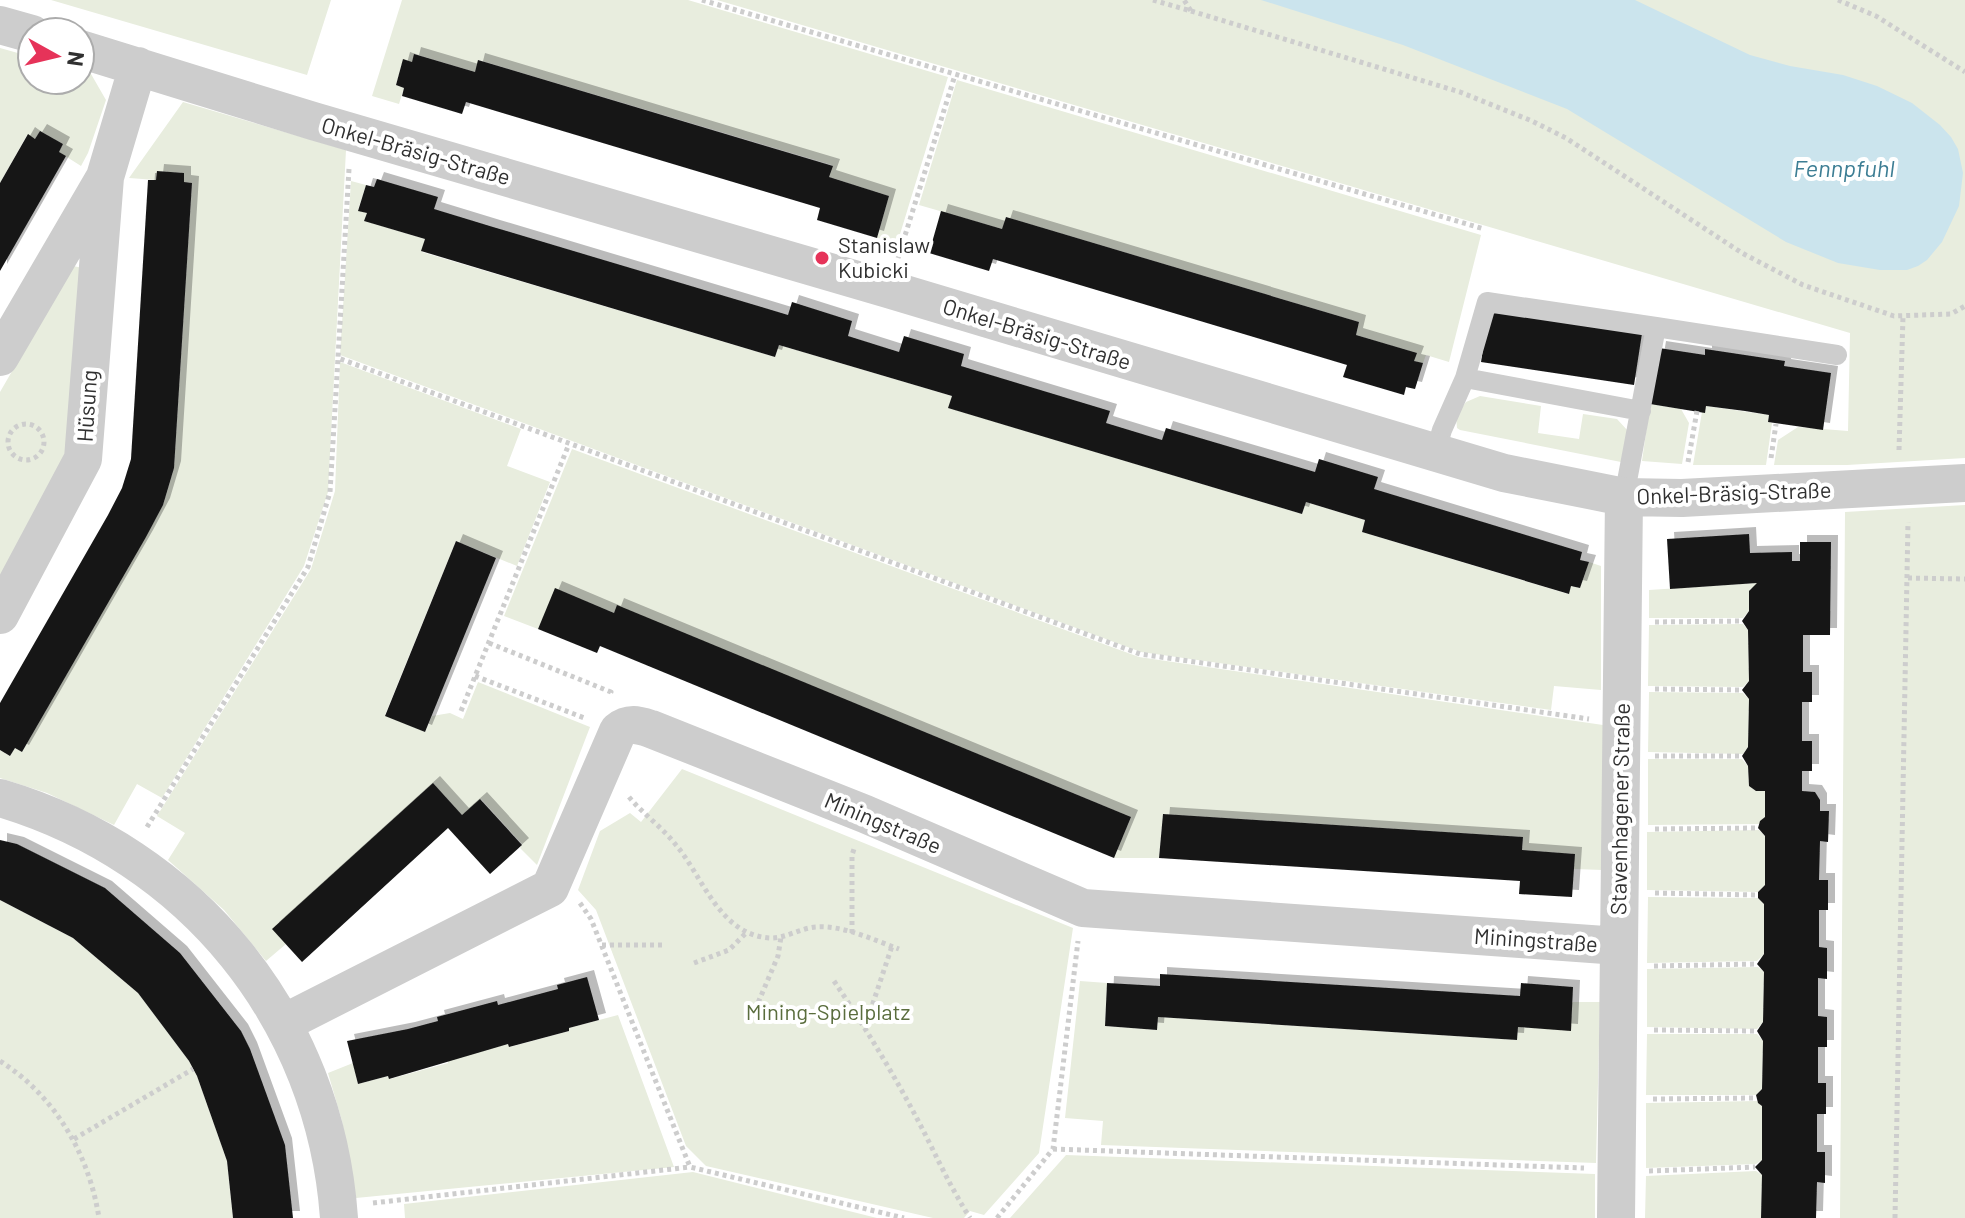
<svg xmlns="http://www.w3.org/2000/svg" width="1965" height="1218" viewBox="0 0 1965 1218" font-family="Barlow,sans-serif">
	<style>
		.green { fill: #e8edde }
		.water { fill: #cbe4ed }
		.building { fill: #171717; filter: url(#shadow) }
		.lines { fill: none; stroke-linecap: round; stroke-linejoin: round }
		.path { stroke: #cdcdcd; stroke-width: 5; stroke-dasharray: 4 4; stroke-linecap: butt }
		.lane { stroke: #cdcdcd; stroke-width: 20 }
		.street { stroke: #cdcdcd; stroke-width: 38 }
		.poi-dot { fill: #e63359; stroke: #fff; stroke-width: 3 }
		.labels { text-anchor: middle; stroke-width: 8; stroke-linejoin: round; paint-order: stroke }
		.street-label { font-size: 22px; fill: #303030; stroke: #fff }
		.poi-label { font-size: 22px; fill: #303030; stroke: #fff; text-anchor: start }
		.park-label { font-size: 22px; fill: #5a6d3d; stroke: #fff }
		.water-label { font-size: 24px; font-style: italic; fill: #3d7e94; stroke: #fff }
	</style>
	<defs>
		<filter id="shadow"><feDropShadow dx="7" dy="-7" stdDeviation="0" flood-color="#0004"/></filter>
	</defs>
	<rect width="100%" height="100%" fill="#fff"/>
	<!-- green -->
	<path class="green" d="M51,0h280l-24,75z
		M402,0h286l260,77 -51,167 -20,-6 12,-42 -60,-19 3,-12 -353,-105 -4,12 -60,-18 -3,8 -9,-2 -7,25 8,3 -5,16 -27,-8z
		M717,0h1248v458l-118,7h-73l4,-25 20,-13 50,4 2,-98z
		M0,48l32,9v23h48v-9l11,3 15,26 -18,53 -7,13 -22,-14 4,-8 -23,-13 -5,8 -8,-4 -27,48z
		M957,80l524,155 -32,127 -23,-7 -3,8 -9,-2 2,-8 -60,-18 3,-13 -353,-105 -4,12 -83,-24z
		M183,102l163,48 -18,342 -24,74 -142,232 -25,-14 -23,41 -67,-32 -47,-15v-28l10,6 5,-8 7,4 141,-247 11,-37 18,-285 -8,-1 -1,-9 -26,-2 -1,9 -27,-2z
		M351,181l15,4 -8,25 9,3 -2,8 60,18 -3,13 353,105 4,-12 173,51 -3,12 353,106 4,-12 59,18 -3,12 206,62 3,-8 9,2 9,-26 12,4v124l-47,-4 -3,24 -410,-58 -801,-297z
		M73,266l10,2 -11,174 -72,141v-191z
		M340,362l181,67 -14,37 43,16 -33,84 -61,-25 -71,174 40,17 7,-16 18,-3 13,6 15,-37 112,45 -53,138 -17,-17 2,-4 -41,-45 -19,16 -29,-32 -160,146 13,15 -20,17 -42,-51 -56,-50 17,-27 -28,-17 154,-247 24,-78z
		M1480,396l61,10 -3,27 41,6 4,-25 34,5 11,12 -7,31 -161,-32 -3,-2 -1,-12 10,-14z
		M1650,404l31,5 8,14 -7,41 -40,-3z
		M1706,406l63,9 -1,7 4,1 -6,42h-73l9,-53h3z
		M572,449l567,208 464,68v145l-29,-1v-15l-52,-4 1,-13 -360,-23 -4,44h-45l17,-41 -514,-211 -3,7 -58,-24 -18,40 -34,-13z
		M1965,505v713h-125l5,-706z
		M1757,583l1,2 -8,4 -1,22 -6,7h-94v-28z
		M1743,624l5,6 1,51 -6,6 -95,-1 1,-61z
		M1649,692l94,1 6,6 -1,48 -5,7 -95,-2z
		M1648,759h94l6,7 1,20 7,5h9v26l-6,7 -111,1z
		M682,769l391,159 -34,225 -55,62 -14,-4 -6,7h-31l-227,-52 -20,-20 -90,-236 -18,-20 22,-59 30,-18 11,9z
		M1759,830l6,6v49l-7,7 -111,-2v-58z
		M1648,897l110,1 6,6v50l-7,7 -110,2z
		M0,900l73,38 65,55 51,68 8,15 30,85 6,57h-233z
		M1758,967l6,5 -1,50 -6,7 -110,-2v-58z
		M1080,981l27,2 -2,43 52,4 1,-13 359,23 1,-13 52,3 2,-28h28l-4,161 -495,-18 2,-24 -38,-3z
		M618,1015l56,152 -318,31 -14,-77 -14,-48 25,-10 5,21 30,-8 2,3 58,-16v-3l60,-16 2,3 59,-16v-3z
		M1647,1034h110l6,7 -1,48 -6,6h-110z
		M1757,1101l5,5v54l-6,4 -110,4v-65z
		M1066,1155l529,19v44h-585z
		M1756,1171l6,4 -1,43h-116l1,-42z
		M693,1172l184,46h-472l-1,-14z"/>
	<!-- water -->
	<path class="water" d="M1261,0h374l115,55 40,11 53,9 34,11 35,17 28,22 11,12 7,12 5,24 -4,33 -17,36 -15,18 -9,6 -11,4h-27l-42,-7 -52,-21 -219,-133 -164,-64z"/>
	<!-- building -->
	<path class="building" d="M414,54l61,18 3,-12 355,106 -4,11 60,19 -12,42 -60,-18 3,-12 -354,-106 -4,12 -60,-18 2,-8 -8,-3 7,-26 9,3z
		M40,131l23,13 -4,8 7,4 -66,115v-88l28,-49 7,5z
		M157,171l27,2v9l8,1 -18,285 -11,37 -17,32 -124,215 -7,-4 -5,8 -10,-6v-47l108,-188 14,-27 9,-29 17,-279h8z
		M377,179l61,18 -4,12 59,18 295,88 4,-13 60,19 -4,15 51,16 5,-16 60,18 -3,12 149,45 -4,12 56,17 4,-12 149,44 4,-13 59,18 -4,12 208,63 -2,8 9,2 -9,26 -9,-2 -2,8 -207,-62 3,-12 -59,-18 -4,12 -324,-97 -30,-9 4,-12 -173,-51 -4,12 -354,-106 4,-12 -61,-18 3,-8 -9,-2 8,-26 8,2z
		M941,211l61,18 4,-12 353,105 -3,13 61,18 -3,8 9,2 -8,26 -9,-2 -2,8 -61,-18 4,-12 -354,-106 -4,12 -60,-18z
		M1490,304l153,23 -9,58 -153,-23z
		M1659,348l46,7v-6l80,12 -1,5 47,7 -8,57 -55,-8 1,-7 -24,-4 -39,-5 -1,7 -55,-9z
		M1749,534l1,19 42,-1v9h8v-19h31l-1,93h-27v37h9v30h-10v39h10v30h-10v20l13,1 5,8v11h9l-1,31 -8,-1 -1,39h9v30h-9v37l8,1v31l-9,-1v38l9,1v30h-9v36h8v31h-9v38h8v31l-8,-1 -1,36h-55l1,-43 -7,-8 7,-7v-54l-4,-3 -2,-8 6,-6 1,-48 -6,-10 6,-9 1,-50 -7,-8 7,-10v-50l-6,-6v-6l7,-7v-49l-7,-8 2,-7 5,-4v-26h-9l-7,-5 -1,-20 -6,-10 6,-9 1,-48 -7,-9 7,-9 -1,-51 -6,-9 7,-10v-20l8,-8 -87,6 -3,-50z
		M456,541l40,17 -71,174 -40,-16z
		M555,588l59,25 3,-8 514,212 -17,41 -514,-212 -3,7 -59,-24z
		M433,783l29,32 18,-16 42,46 -32,29 -42,-46 -146,134 -30,-33z
		M1163,814l360,23 -1,13 53,4 -3,43 -53,-3 1,-13 -361,-23z
		M0,840l17,4 88,44 75,65 61,78 9,18 35,96 8,73h-60l-6,-57 -30,-85 -8,-15 -51,-68 -65,-55 -73,-38z
		M1160,974l360,22 1,-13 52,4 -2,44 -53,-4 -1,13 -359,-23 -1,13 -52,-4 2,-43 53,3z
		M587,977l12,43 -30,8v3l-60,16 -1,-3 -119,35 -1,-3 -30,8 -11,-43 61,-12 30,-8 -1,-4 60,-16 1,4 60,-16 -1,-4z"/>
	<g class="lines">
		<!-- path -->
		<path class="path" d="M702,0l782,229
			M1153,0l38,11 -7,-11
			M1838,0l38,16 89,56
			M1191,11l269,81 72,29 34,17 176,115 61,32 91,31 57,-2 14,-8
			M349,169l-11,189 802,296 449,65
			M898,258l57,-183
			M8 442a18 18 0 1 1 36 0a18 18 0 1 1-36 0Z
			M1899,450l4,-134
			M1771,458l5,-34
			M1688,462l9,-51
			M1908,578l57,1
			M1655,622l87,-1
			M489,643l122,49 -2,3
			M475,676l112,43
			M1655,689l87,1
			M461,711l108,-267
			M1655,756h87
			M629,797c14,17 33,30 47,48 27,32 43,89 93,93 16,1 31,-10 47,-11 27,-2 58,13 83,22
			M147,827l161,-260 22,-75 8,-134
			M1655,829l103,-1
			M1655,893l103,2
			M580,903l11,16 99,248 214,51
			M852,933v-78l3,-9
			M602,945h61
			M694,963l35,-13 18,-18
			M1654,966l103,-2
			M834,981c35,52 67,105 95,161 14,28 24,49 41,76
			M752,1017l26,-61 3,-19
			M865,1027l27,-81
			M1654,1030l103,1
			M0,1061c55,35 89,93 99,157
			M1653,1099l103,-1
			M74,1139l119,-70
			M1053,1149l531,19
			M1649,1171l106,-4
			M373,1203l317,-36
			M997,1218l56,-69 25,-208
			M1895,1218l13,-696"/>
		<!-- lane -->
		<path class="lane" d="M1656,327l181,28
			M1465,378l176,33
			M1435,454l7,-24 23,-52 22,-76 169,25 -32,170"/>
		<!-- street -->
		<path class="street" d="M0,25l32,9
			M80,49l233,72 575,168 616,184 120,24 58,1 283,-15
			M0,357l105,-180 33,-111
			M0,615l83,-156 22,-282
			M0,798c192,57 325,220 339,420
			M284,1023l266,-135 68,-157c11,-9 20,-6 33,-2l214,85 218,94 536,38
			M1616,1218l8,-721"/>
	</g>
	<!-- markers -->
	<circle class="poi-dot" cx="822" cy="258" r="8"/>
	<g class="labels">
		<!-- street labels -->
		<g class="street-label">
			<text transform="translate(416 151) rotate(16)" y="8">Onkel-Bräsig-Straße</text>
			<text transform="translate(1037 334) rotate(17)" y="8">Onkel-Bräsig-Straße</text>
			<text transform="translate(87 406) rotate(-86)" y="8">Hüsung</text>
			<text transform="translate(1734 493) rotate(-2)" y="8">Onkel-Bräsig-Straße</text>
			<text transform="translate(1620 809) rotate(-89)" y="8">Stavenhagener Straße</text>
			<text transform="translate(883 823) rotate(23)" y="8">Miningstraße</text>
			<text transform="translate(1536 940) rotate(4)" y="8">Miningstraße</text>
		</g>
		<!-- poi labels -->
		<g class="poi-label">
			<text x="838" y="253">Stanislaw<tspan x="838" dy="25">Kubicki</tspan></text>
		</g>
		<!-- park labels -->
		<g class="park-label">
			<text x="828" y="1020">Mining-Spielplatz</text>
		</g>
		<!-- water labels -->
		<g class="water-label">
			<text x="1844" y="177">Fennpfuhl</text>
		</g>
	</g>
	<!-- north arrow -->
	<g transform="translate(56 56) rotate(98)"><circle r="38" fill="#ffffff" stroke="#acacac" stroke-width="2"/>
	<path d="M0-6L14 30L0 20L-14 30Z" fill="#e63359"/>
	<text y="-12" font-size="22" font-weight="bold" text-anchor="middle" fill="#303030">N</text>
	</g>
</svg>
